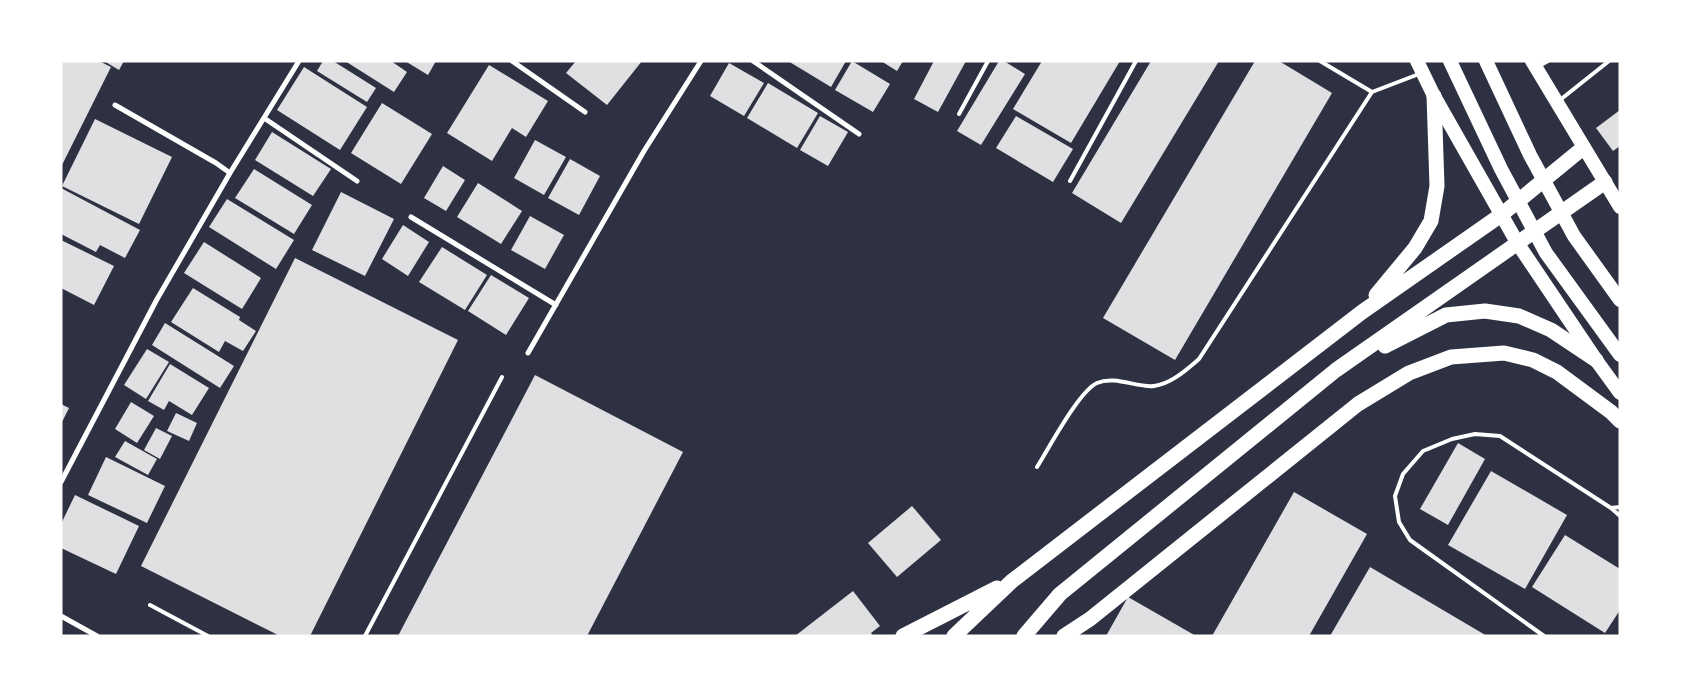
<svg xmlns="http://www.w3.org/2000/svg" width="1681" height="697" viewBox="0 0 1681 697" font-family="Commissioner,sans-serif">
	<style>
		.building { fill: #e0e0e3 }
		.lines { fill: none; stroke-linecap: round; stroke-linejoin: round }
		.service { stroke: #fff; stroke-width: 4 }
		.minor { stroke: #fff; stroke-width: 5 }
		.trunk { stroke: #fff; stroke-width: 14 }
		.motorway { stroke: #fff; stroke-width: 15 }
	</style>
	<rect width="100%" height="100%" fill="#2d3142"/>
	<!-- building -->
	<path class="building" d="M61,61h38l12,6 -50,100z
		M104,61h20l-5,9z
		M323,61h10l43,27 -9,14 -50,-31z
		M345,61h46l16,11 -13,20z
		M405,61h31l-8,14z
		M576,61h66l-35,44 -41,-32z
		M788,61h58l-15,26z
		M852,61l38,23 -17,28 -38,-22z
		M881,61h22l-6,10z
		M934,61h32l-28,51 -24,-13z
		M999,61h5l21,13 -44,71 -24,-14z
		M1042,61h78l-49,82 -58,-34z
		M1151,61h68l-98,162 -49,-30z
		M1255,61h24l53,32 -157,267 -72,-42z
		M729,63l35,20 -20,33 -34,-20z
		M489,65l59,36 -22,36 -14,-9 -20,33 -45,-28z
		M304,67l63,40 -27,43 -63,-40z
		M768,83l50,30 -21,35 -50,-30z
		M382,103l50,31 -31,50 -50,-31z
		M1620,110v36l-7,5 -17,-23z
		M820,116l28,16 -20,34 -28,-16z
		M1016,116l57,33 -20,33 -57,-34z
		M95,119l77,38 -33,67 -77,-38z
		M272,132l59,37 -18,27 -58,-36z
		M535,140l31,17 -22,38 -30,-17z
		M570,159l30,17 -21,39 -31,-17z
		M443,166l22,14 -19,31 -22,-13z
		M254,169l58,36 -18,29 -59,-36z
		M478,183l44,28 -21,33 -44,-27z
		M61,188l79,42 -15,28 -25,-13 -4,7 -35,-18z
		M341,192l53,27 -29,57 -53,-26z
		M227,199l67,41 -18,29 -67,-42z
		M530,216l34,19 -19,34 -34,-19z
		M403,225l26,17 -21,34 -26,-17z
		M61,240l53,26 -20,39 -33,-17z
		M204,242l57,36 -19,31 -58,-36z
		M442,247l45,28 -22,35 -46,-28z
		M295,258l163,82 -148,296h-30l-139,-70z
		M491,275l38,23 -23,37 -38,-24z
		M193,288l47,29 -1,3 17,11 -13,20 -18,-10 -6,11 -48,-30z
		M165,323l69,43 -14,22 -68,-43z
		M147,349l22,13 -23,37 -22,-14z
		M170,364l39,24 -17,27 -23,-14 -5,9 -16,-9z
		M535,375l148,77 -96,184h-189z
		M131,402l23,14 -17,27 -22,-14z
		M61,404l8,4 -8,16z
		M176,413l21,10 -8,18 -22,-10z
		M156,428l16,8 -12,23 -16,-9z
		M125,441l32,18 -9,16 -33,-18z
		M1458,443l27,16 -37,66 -28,-16z
		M106,457l59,29 -18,37 -59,-28z
		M1491,471l76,44 -42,74 -77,-44z
		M1294,492l73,42 -58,102h-97z
		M75,495l64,31 -23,48 -55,-26v-24z
		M912,506l29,34 -44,37 -29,-34z
		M1565,535l55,34v41l-15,23 -73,-46z
		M1370,567l117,69h-157z
		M853,591l27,35 -9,7 2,3h-78z
		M1128,597l68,39h-90z"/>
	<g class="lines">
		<!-- service -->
		<path class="service" d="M1320,61l52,31
			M1539,66l9,-5
			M1560,100l49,-39
			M959,114l29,-53
			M1070,181l66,-120
			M1037,467c12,-19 42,-76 60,-84 18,-8 40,5 57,3 17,-2 32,-16 45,-27l173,-267 47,-18
			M1611,508l9,-1
			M150,605l58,31
			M365,636l137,-259
			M1544,636l-134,-96 -11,-18 -4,-26 8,-22 20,-23 29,-12 23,-5 25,2 111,72 9,8"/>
		<!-- minor -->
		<path class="minor" d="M512,61l73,51
			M753,61l106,73
			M115,105l101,58 14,10
			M264,118l93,63
			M411,217l145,88
			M528,353l116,-202 57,-90
			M61,482l95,-181 74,-128 69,-112
			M61,616l36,20"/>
		<!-- trunk -->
		<path class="trunk" d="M1417,61l17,35 84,148 78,116 24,33
			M1450,61l51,108 45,84 74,102
			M1486,61l44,94 44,81 46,64
			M1532,61l88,146"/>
		<!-- motorway -->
		<path class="motorway" d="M1376,295l39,-47 16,-27 6,-35 -3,-90
			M1385,346l61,-31 39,-4 34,5 32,14 45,30
			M903,636l94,-48
			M954,636l58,-55 350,-269 139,-97 82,-67
			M1024,636l36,-42 276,-224 269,-188
			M1064,636l26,-17 268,-215 51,-31 42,-16 53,-4 29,7 24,12 54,40 9,9"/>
	</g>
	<!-- border -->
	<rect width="1681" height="697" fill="none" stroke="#ffffff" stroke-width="125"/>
</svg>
